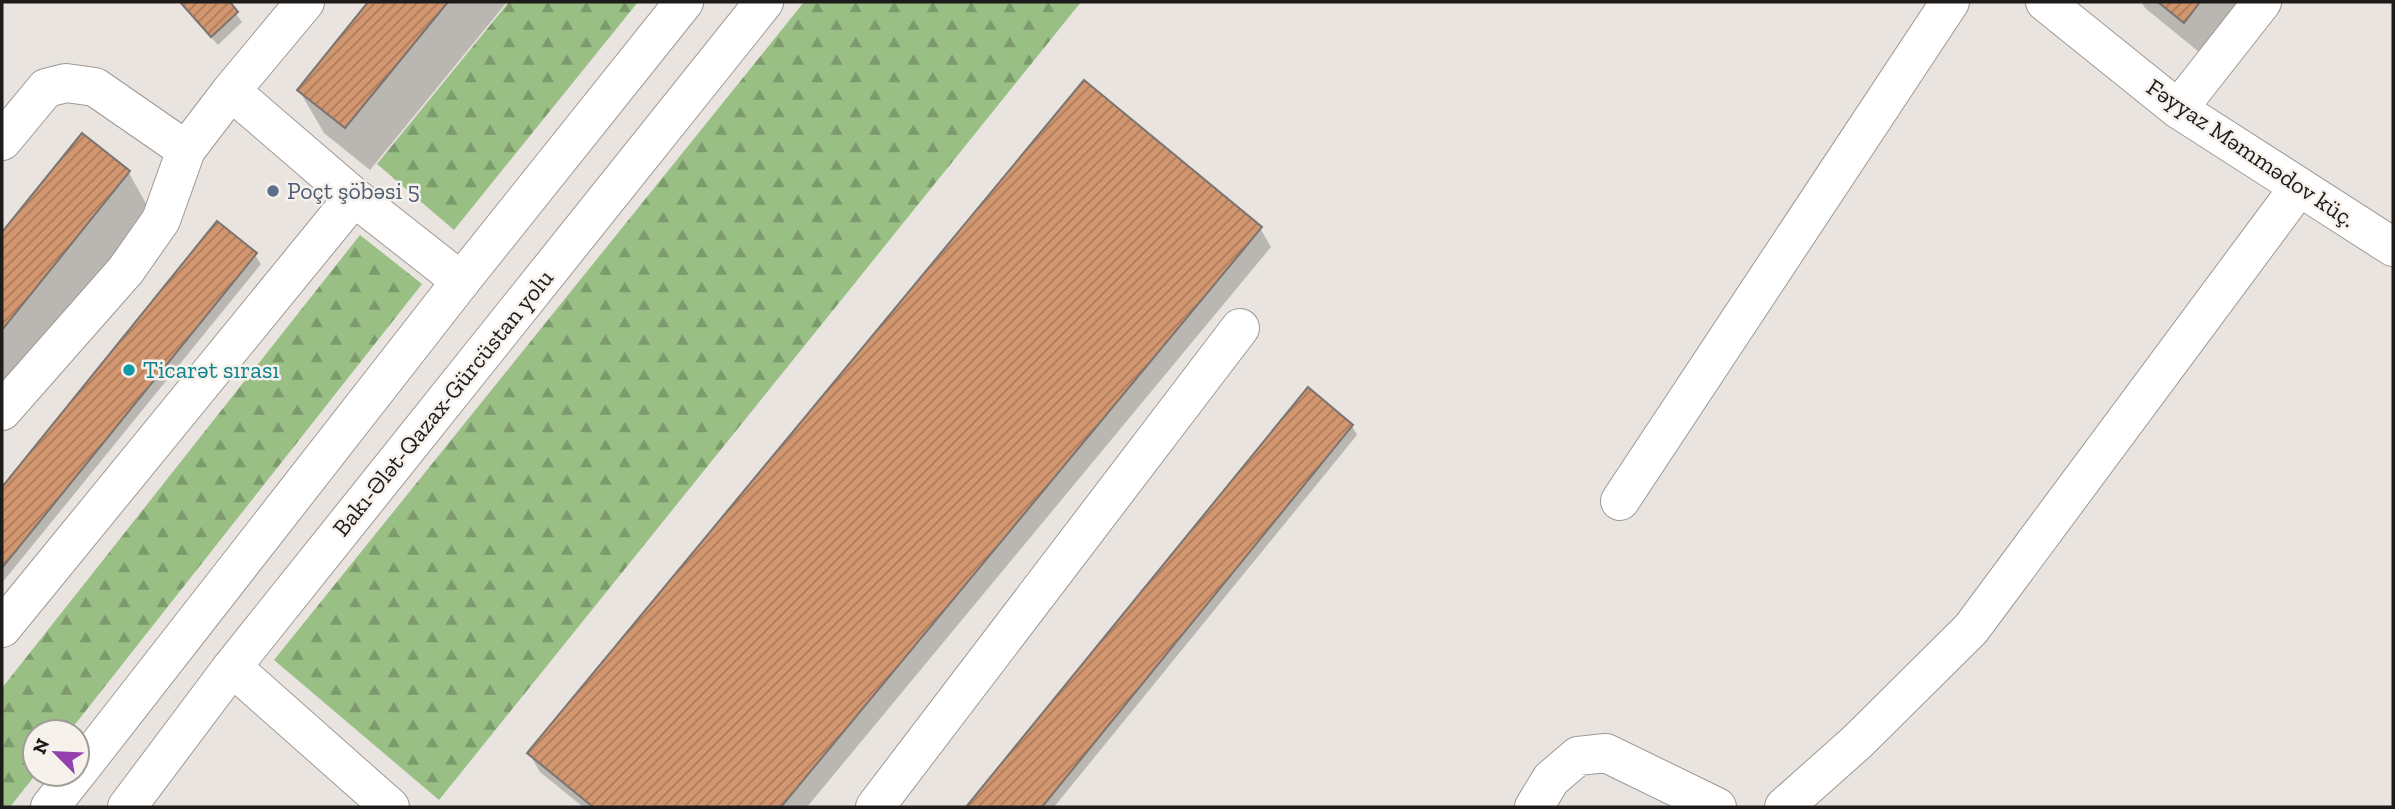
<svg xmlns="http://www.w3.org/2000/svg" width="2395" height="809" viewBox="0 0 2395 809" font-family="'Zilla Slab',serif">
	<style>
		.forest { fill: url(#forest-firs) }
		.shadow { fill: #0003 }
		.building { fill: url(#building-hatch); stroke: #7b7572; stroke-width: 2 }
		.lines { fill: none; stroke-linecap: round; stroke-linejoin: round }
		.minor-casing { stroke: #9e9994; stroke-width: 40 }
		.highway-casing { stroke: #9e9994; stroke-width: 40 }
		.minor { stroke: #fff; stroke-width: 38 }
		.highway { stroke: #fff; stroke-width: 38 }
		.service-dot { fill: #5c6f8a; stroke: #f7f1ec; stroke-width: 2.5 }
		.culture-dot { fill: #0f9aa8; stroke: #f7f1ec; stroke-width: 2.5 }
		.labels { text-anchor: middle; stroke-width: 5; stroke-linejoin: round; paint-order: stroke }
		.street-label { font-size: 24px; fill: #1e1c1b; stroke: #f7f1ec }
		.service-label { font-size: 24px; fill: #4e5e75; stroke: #f7f1ec; text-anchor: start }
		.culture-label { font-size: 24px; fill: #0d838f; stroke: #f7f1ec; text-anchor: start }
	</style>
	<defs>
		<pattern id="forest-firs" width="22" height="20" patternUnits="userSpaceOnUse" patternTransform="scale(1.75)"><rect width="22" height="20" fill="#99bf85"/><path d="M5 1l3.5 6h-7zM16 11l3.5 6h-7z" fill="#7c9a6c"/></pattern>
		<pattern id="building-hatch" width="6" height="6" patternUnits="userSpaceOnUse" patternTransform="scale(1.75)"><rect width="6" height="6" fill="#d39770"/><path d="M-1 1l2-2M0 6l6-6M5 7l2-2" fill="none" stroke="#ab7a5b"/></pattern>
	</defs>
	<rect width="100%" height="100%" fill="#e9e4df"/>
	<!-- forest -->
	<path class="forest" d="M509,2h129l-184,228 -77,-66z
		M804,2h277l-642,798 -165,-140z
		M360,235l62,49 -353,448h-34l1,42 -26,33h-8v-119z"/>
	<!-- shadow -->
	<path class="shadow" d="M179,2h48l15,20 -24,23z
		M370,2h137l-137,168 -46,-37 -25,-43z
		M2141,2h106l-43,54 -59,-48z
		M82,135l47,38 24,43 -151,188v-169z
		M217,224l38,31 6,9 -259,319v-94z
		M1260,228l11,19 -464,560h-224l-43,-35 -11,-19z
		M1308,390l44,36 5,9 -303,372h-86z"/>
	<!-- building -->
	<path class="building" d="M180,2h50l8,10 -27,25z
		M368,2h80l-103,126 -48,-38z
		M2158,2h42l-16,21z
		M1084,80l178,147 -481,580h-188l-66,-54z
		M82,133l48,38 -128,159v-98z
		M217,221l40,32 -255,315v-81z
		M1308,387l45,38 -311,382h-76z"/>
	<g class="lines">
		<!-- minor casing -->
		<g class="minor-casing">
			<path id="minor" d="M2045,2l133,107 215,138
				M231,91l123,106 107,84
				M2178,109l84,-107
				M2,141l44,-53 20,-5 29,4 91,63
				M2,411l124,-141 35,-50 25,-70 45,-59 74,-89
				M1620,501l330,-499
				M2,628l352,-431
				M232,667l158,140
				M875,807l365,-479
				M1534,807l17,-28 27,-23 28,-3 111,54
				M1784,807l73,-65 114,-113 328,-442"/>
		</g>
		<!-- highway casing -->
		<g class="highway-casing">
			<path id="highway" d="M77,773l384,-492 223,-279
				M50,807l26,-33
				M127,807l105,-140 532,-665"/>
		</g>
		<!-- minor -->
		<use href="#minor" class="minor"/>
		<!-- highway -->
		<use href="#highway" class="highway"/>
	</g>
	<!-- markers -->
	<circle class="service-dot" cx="273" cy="191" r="7"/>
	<circle class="culture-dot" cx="129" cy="370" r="7"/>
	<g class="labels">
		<!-- street labels -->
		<g class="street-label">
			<text transform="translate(2251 153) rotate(34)" y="8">Fəyyaz Məmmədov küç.</text>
			<text transform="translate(443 403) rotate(-51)" y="8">Bakı-Ələt-Qazax-Gürcüstan yolu</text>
		</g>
		<!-- service labels -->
		<g class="service-label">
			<text x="287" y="199">Poçt şöbəsi 5</text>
		</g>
		<!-- culture labels -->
		<g class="culture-label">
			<text x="143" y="378">Ticarət sırası</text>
		</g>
	</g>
	<!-- border -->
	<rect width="2395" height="809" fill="none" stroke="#1e1c1b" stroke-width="7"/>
	<!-- north arrow -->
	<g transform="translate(56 753) rotate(294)"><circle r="33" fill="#f7f1ec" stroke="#a09c98" stroke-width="2"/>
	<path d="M0-5L12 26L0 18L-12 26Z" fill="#9441af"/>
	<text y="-10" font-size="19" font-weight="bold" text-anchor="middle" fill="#1e1c1b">N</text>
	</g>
</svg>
